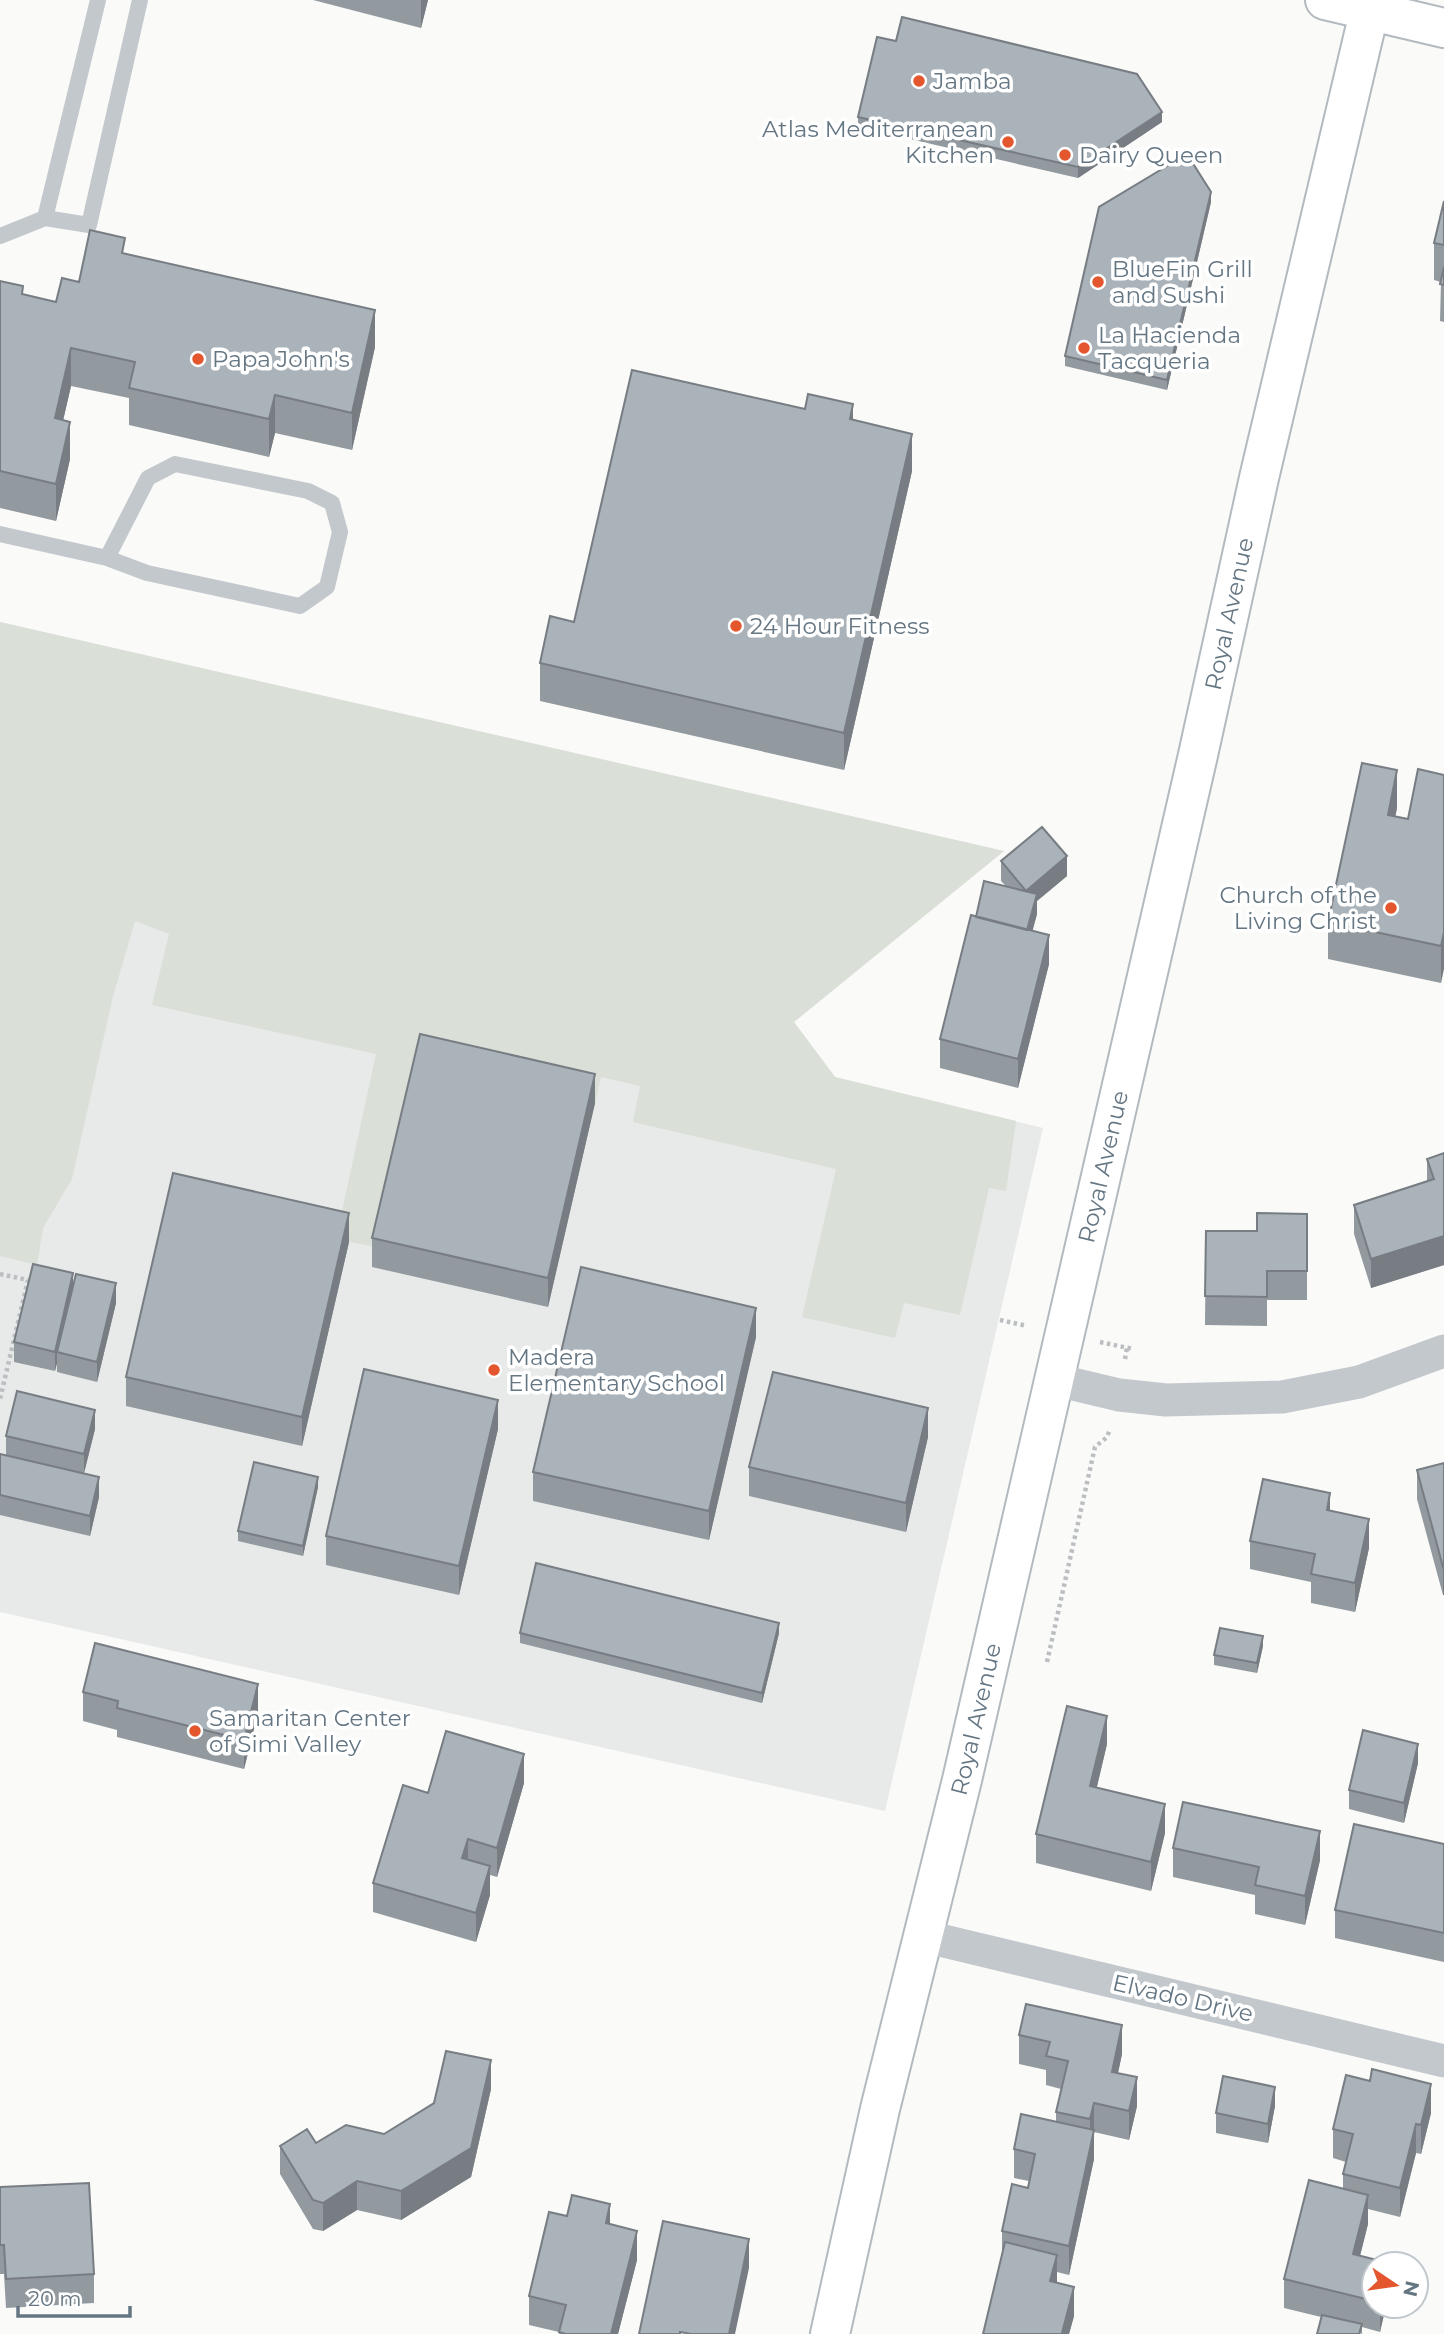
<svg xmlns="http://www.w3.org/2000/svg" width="1444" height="2334" viewBox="0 0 1444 2334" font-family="Montserrat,sans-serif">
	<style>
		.built { fill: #e8e9e9 }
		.green { fill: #dadfd7 }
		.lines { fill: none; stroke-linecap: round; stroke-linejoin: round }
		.secondary-casing { stroke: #b3babf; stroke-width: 42 }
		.path { stroke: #bbbfc2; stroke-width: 4.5; stroke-dasharray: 3.5 3.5; stroke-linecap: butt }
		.service { stroke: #c3c8cc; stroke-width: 16 }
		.minor { stroke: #c3c8cc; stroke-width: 33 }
		.secondary { stroke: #fff; stroke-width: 38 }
		.wall { fill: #929a9f }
		.shaded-wall { fill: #777d82 }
		.building { fill: #aab3b9; stroke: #777d82; stroke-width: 2 }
		.poi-dot { fill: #e4572e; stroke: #fff; stroke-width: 2.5 }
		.labels { text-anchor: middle; stroke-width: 7; stroke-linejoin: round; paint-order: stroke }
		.poi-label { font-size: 23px; fill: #657683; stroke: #fff; text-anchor: start }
		.street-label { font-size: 23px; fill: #657683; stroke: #fff }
	</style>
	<rect width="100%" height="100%" fill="#fafaf8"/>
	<!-- built -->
	<path class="built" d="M0,622l1004,229 -210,171 41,55 208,51 -158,683 -885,-199z"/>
	<!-- green -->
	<path class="green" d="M0,622l1004,229 -210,171 41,55 181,44 -10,70 -17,-3 -29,127 -56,-12 -9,35 -93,-21 34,-148 -203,-47 7,-36 -39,-9 -6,26 -175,-40 -44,184 -40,-8 40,-185 -224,-49 17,-71 -34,-13 -22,75 -41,183 -29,49 -6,37 -37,-9z"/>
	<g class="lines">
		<!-- secondary casing -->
		<g class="secondary-casing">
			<g id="secondary">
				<path d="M1325,0l119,28"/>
				<path id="s1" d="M830,2334l50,-225 82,-329 236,-1025 61,-277 113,-478"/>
			</g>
		</g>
		<!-- path -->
		<path class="path" d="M0,1274l28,6 -28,119
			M1000,1320l27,6
			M1100,1342l33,7
			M1125,1359l2,-11
			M1047,1662l48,-215 12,-10 3,-8"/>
		<!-- service -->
		<path class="service" d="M45,218l53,-218
			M0,236l45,-18 44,7 51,-225
			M0,534l107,24 40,15 153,33 27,-19 13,-55 -8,-29 -24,-12 -133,-27 -27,14 -41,80"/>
		<!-- minor -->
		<path class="minor" d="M1052,1379l67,16 47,5 116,-3 77,-15 85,-31
			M923,1936l521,125"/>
		<!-- secondary -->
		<use href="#secondary" class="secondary"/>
	</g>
	<!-- wall -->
	<path class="wall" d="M313,0h115l-7,28z
		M858,117l304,5 -84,56 -220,-51z
		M1444,201v121l-4,-1 1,-39 -7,-2v-37z
		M1211,202l-44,188 -102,-24v-10z
		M125,254l250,93 -23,103 -77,-17 -6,24 -140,-32v-27l-58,-12 -8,34 7,39 -14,62 -56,-13v-227l23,13 33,8 23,-20z
		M853,420l59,51 -68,299 -304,-69v-38l34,-41z
		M1444,775l-3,208 -113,-24v-37l69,-114 -2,9 13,2z
		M1001,861l66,15 -30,25v13l-5,17 17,33 -31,124 -78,-20v-29l36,-122 30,-31 -5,-5z
		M595,1103l-47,204 -176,-40v-29z
		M1444,1153v112l-73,23 -17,-54v-29l73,-24v-22z
		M1307,1214v86h-40v26l-62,-1 1,-94h51z
		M349,1242l-47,204 -176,-40v-29z
		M73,1284l43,19 -19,79 -40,-10v-9l-2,8 -41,-9v-20z
		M756,1337l-47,203 -176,-39v-29z
		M95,1429l-11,44 15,24 -9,39 -90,-21v-61l6,1v-19z
		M498,1429l-39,166 -133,-30v-29z
		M928,1437l-22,95 -157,-36v-29z
		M1444,1463l-1,132 -26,-96v-29z
		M318,1487l-15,69 -65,-15v-10z
		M1330,1511l39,37 -14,64 -44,-9v-21l-61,-13v-28z
		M520,1633h259l-17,70 -242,-60z
		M1263,1646l-6,27 -43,-8v-10z
		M83,1692l175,21 -14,56 -127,-32v-7l-34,-9z
		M1107,1744l-10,43 68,46 -14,58 -115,-28v-29z
		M1418,1763l-14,60 -55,-14v-19z
		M524,1783l-27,94 -7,-2v20l-14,47 -103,-30v-29l55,-90z
		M1444,1844v118l-109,-24v-28z
		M1173,1848l147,12 -15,65 -50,-11v-19l-82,-18z
		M1019,2035l103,19 -4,19 19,33 -8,34 -35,-8v27l-25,116 -12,-3v11l17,33 -5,18h-86l19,-79v-24l26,-43 1,-7 -15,-3v-29l42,-28v-9l5,-23 -15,-4v-15l-27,-6z
		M491,2089l-20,88 -70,43 -44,-10 -34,21 -10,-2 -33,-55v-28l36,-3 68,-9z
		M1275,2106l-7,37 -52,-10v-20z
		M1431,2113l-10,41 -5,-1 -16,64 -32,-8v15l-8,32 14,8v42h12l-6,26 -18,-5v7l-41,-17 -37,-9v-29l59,-91v-14l3,-12 -13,-4v-29z
		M0,2187l94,87v29l-88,5 -2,-34h-4z
		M567,2216l43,9 27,35 -19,74h-59v-2l-30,-7v-29z"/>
	<!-- shaded-wall -->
	<path class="shaded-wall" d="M421,0h7l-7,28z
		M1162,112v10l-84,56v-11z
		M1211,192v10l-44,188v-10z
		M375,310v37l-23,103v-37z
		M71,348v38l-16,70v-38z
		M275,395v38l-6,24v-38z
		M853,404v38l-3,-23z
		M70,422v37l-14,62v-37z
		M912,434v37l-68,299v-37z
		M1397,770v38l-9,45v-38z
		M1067,856v20l-30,25v13l-10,38 -1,-61z
		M1444,932v37l-3,14v-37z
		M1049,935v29l-31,124v-29z
		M595,1074v29l-47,204v-29z
		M349,1213v29l-47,204v-29z
		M1444,1236v29l-73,23v-29z
		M73,1273v20l-16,59v11l-2,8v-19z
		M116,1283v20l-19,79v-20z
		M756,1308v29l-47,203v-29z
		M498,1400v29l-39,166v-29z
		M928,1408v29l-22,95v-29z
		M95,1410v19l-11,44v-19z
		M99,1477v20l-9,39v-20z
		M318,1477v10l-15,69v-10z
		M1330,1493v29l-3,-12z
		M1369,1519v29l-14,64v-29z
		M1444,1566v29h-1v-28z
		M779,1623v10l-17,70v-10z
		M1263,1636v10l-6,27v-10z
		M258,1684v29l-14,56v-29z
		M1107,1716v28l-17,71v-29z
		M1418,1744v19l-14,60v-20z
		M524,1754v29l-27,94v-29z
		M1165,1804v29l-14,58v-29z
		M1320,1831v29l-15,65v-29z
		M468,1839v29l-6,-10z
		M490,1866v29l-14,47v-29z
		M1122,2025v29l-10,47v-29z
		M491,2060v29l-20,88 -70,43v-29z
		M1137,2077v29l-8,34v-29z
		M1431,2084v29l-10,41v-29z
		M1275,2087v19l-7,37v-19z
		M1094,2103v29l-4,16v-29z
		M1416,2124v29l-16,64v-29z
		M1094,2130v29l-25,116v-29z
		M357,2181v29l-34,21v-28z
		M1368,2195v29l-15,59v-29z
		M610,2204v29l-4,-10z
		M637,2231v29l-19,74h-7z
		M749,2239v29l-14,66h-6z
		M1057,2255v29l-7,-3z
		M1074,2287v29l-5,18h-7z
		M1380,2306h6l-6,26z"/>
	<!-- building -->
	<path class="building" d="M902,17l235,57 25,38 -84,55 -220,-50 19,-80 19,4z
		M1187,154l24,38 -44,188 -102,-24 34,-149z
		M1444,201v44l-10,-2z
		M90,230l35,8 -3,15 253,57 -23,103 -77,-18 -6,24 -140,-31 6,-26 -64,-14 -16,70 15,4 -14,62 -56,-13v-190l23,5 -1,8 34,8 6,-24 17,4z
		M1444,267v18l-4,-1z
		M632,370l173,39 3,-15 45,10 -3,15 62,15 -68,299 -304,-70 10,-47 24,6z
		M1362,763l35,7 -9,45 20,4 10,-50 26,6v157l-3,14 -113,-24z
		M1042,827l25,29 -41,35 -25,-30z
		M984,881l53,13 -10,36 -51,-13z
		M971,915l78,20 -31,124 -78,-20z
		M420,1034l175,40 -47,204 -176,-40z
		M1444,1153v83l-73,23 -17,-54 80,-26 -7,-20z
		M173,1173l176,40 -47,204 -176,-40z
		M1257,1213l50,1v57h-40v26l-62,-1 1,-65h51z
		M33,1264l40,9 -18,79 -41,-10z
		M581,1267l175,41 -47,203 -176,-39z
		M76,1274l40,9 -19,79 -40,-10z
		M364,1369l134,31 -39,166 -133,-30z
		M773,1372l155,36 -22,95 -157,-36z
		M17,1391l78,19 -11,44 -78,-18z
		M0,1454l99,23 -9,39 -90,-21z
		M254,1462l64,15 -15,69 -65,-15z
		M1444,1463v103l-1,1 -26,-97z
		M1263,1479l67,14 -3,17 42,9 -14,64 -44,-9 4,-20 -65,-13z
		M536,1563l243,60 -17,70 -242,-60z
		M1220,1628l43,8 -6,27 -43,-8z
		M95,1643l163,41 -14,56 -127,-32 1,-7 -35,-9z
		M1067,1706l40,10 -17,70 75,18 -14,58 -115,-28z
		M1363,1730l55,14 -14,59 -55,-13z
		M446,1731l78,23 -27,94 -29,-9 -6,19 28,8 -14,47 -103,-30 30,-98 25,8z
		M1183,1802l137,29 -15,65 -50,-11 4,-18 -86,-19z
		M1354,1824l90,20v89l-109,-23z
		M1026,2004l96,21 -10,47 25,5 -8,34 -35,-8 -4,16 -34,-7 12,-51 -22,-5 4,-14 -31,-7z
		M446,2051l45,9 -20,88 -70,43 -44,-10 -34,22 -10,-3 -33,-54 27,-17 9,14 30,-18 38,9 50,-31z
		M1372,2069l59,15 -10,41 -5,-1 -16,64 -57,-14 10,-40 -20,-5 13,-54 24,6z
		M1223,2076l52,11 -7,37 -52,-11z
		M1021,2114l73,16 -25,116 -67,-15 10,-47 16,4 7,-34 -21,-5z
		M1309,2180l59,15 -15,59 36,9v1h-15v37l-90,-22z
		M89,2183l5,91 -88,5 -2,-34h-4v-58z
		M572,2195l38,9 -4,19 31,8 -26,103h-45l-7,-2 7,-27 -37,-9 20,-84 18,4z
		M663,2221l86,18 -20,95h-38l-11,-2v2h-41z
		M1005,2242l52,13 -7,26 24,6 -12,46 4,1h-83z
		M1322,2315l40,9 -3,10h-42z"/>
	<!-- markers -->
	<g class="poi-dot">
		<circle cx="919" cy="81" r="7"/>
		<circle cx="1008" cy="142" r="7"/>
		<circle cx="1065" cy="155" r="7"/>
		<circle cx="1098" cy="282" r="7"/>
		<circle cx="1084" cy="348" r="7"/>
		<circle cx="198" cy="359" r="7"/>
		<circle cx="736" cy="626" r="7"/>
		<circle cx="1391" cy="908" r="7"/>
		<circle cx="494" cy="1370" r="7"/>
		<circle cx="195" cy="1731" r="7"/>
	</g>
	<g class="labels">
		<!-- poi labels -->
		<g class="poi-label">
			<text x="933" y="89">Jamba</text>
			<text x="994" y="137" text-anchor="end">Atlas Mediterranean<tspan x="994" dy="26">Kitchen</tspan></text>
			<text x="1079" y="163">Dairy Queen</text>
			<text x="1112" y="277">BlueFin Grill<tspan x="1112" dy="26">and Sushi</tspan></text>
			<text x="1098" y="343">La Hacienda<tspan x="1098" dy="26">Tacqueria</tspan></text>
			<text x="212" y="367">Papa John's</text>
			<text x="750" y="634">24 Hour Fitness</text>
			<text x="1377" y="903" text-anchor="end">Church of the<tspan x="1377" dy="26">Living Christ</tspan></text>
			<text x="508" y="1365">Madera<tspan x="508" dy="26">Elementary School</tspan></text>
			<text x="209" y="1726">Samaritan Center<tspan x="209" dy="26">of Simi Valley</tspan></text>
		</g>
		<!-- street labels -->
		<g class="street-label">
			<text dy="8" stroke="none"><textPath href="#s1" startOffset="1766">Royal Avenue</textPath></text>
			<text dy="8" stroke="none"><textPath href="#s1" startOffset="1199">Royal Avenue</textPath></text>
			<text dy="8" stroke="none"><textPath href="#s1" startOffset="632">Royal Avenue</textPath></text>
			<text transform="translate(1183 1998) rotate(13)" y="8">Elvado Drive</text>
		</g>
	</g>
	<!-- north arrow -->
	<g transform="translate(1395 2285) rotate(103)"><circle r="33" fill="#ffffff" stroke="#c1c8cd" stroke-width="2"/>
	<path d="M0-5L12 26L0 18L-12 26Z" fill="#e4572e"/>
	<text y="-10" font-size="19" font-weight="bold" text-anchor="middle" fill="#657683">N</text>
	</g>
	<!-- scale -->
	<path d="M18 2306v10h112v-10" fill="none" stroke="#657683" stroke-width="3.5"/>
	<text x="28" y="2306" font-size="21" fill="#657683" stroke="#ffffff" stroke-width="5" paint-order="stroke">20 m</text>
</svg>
